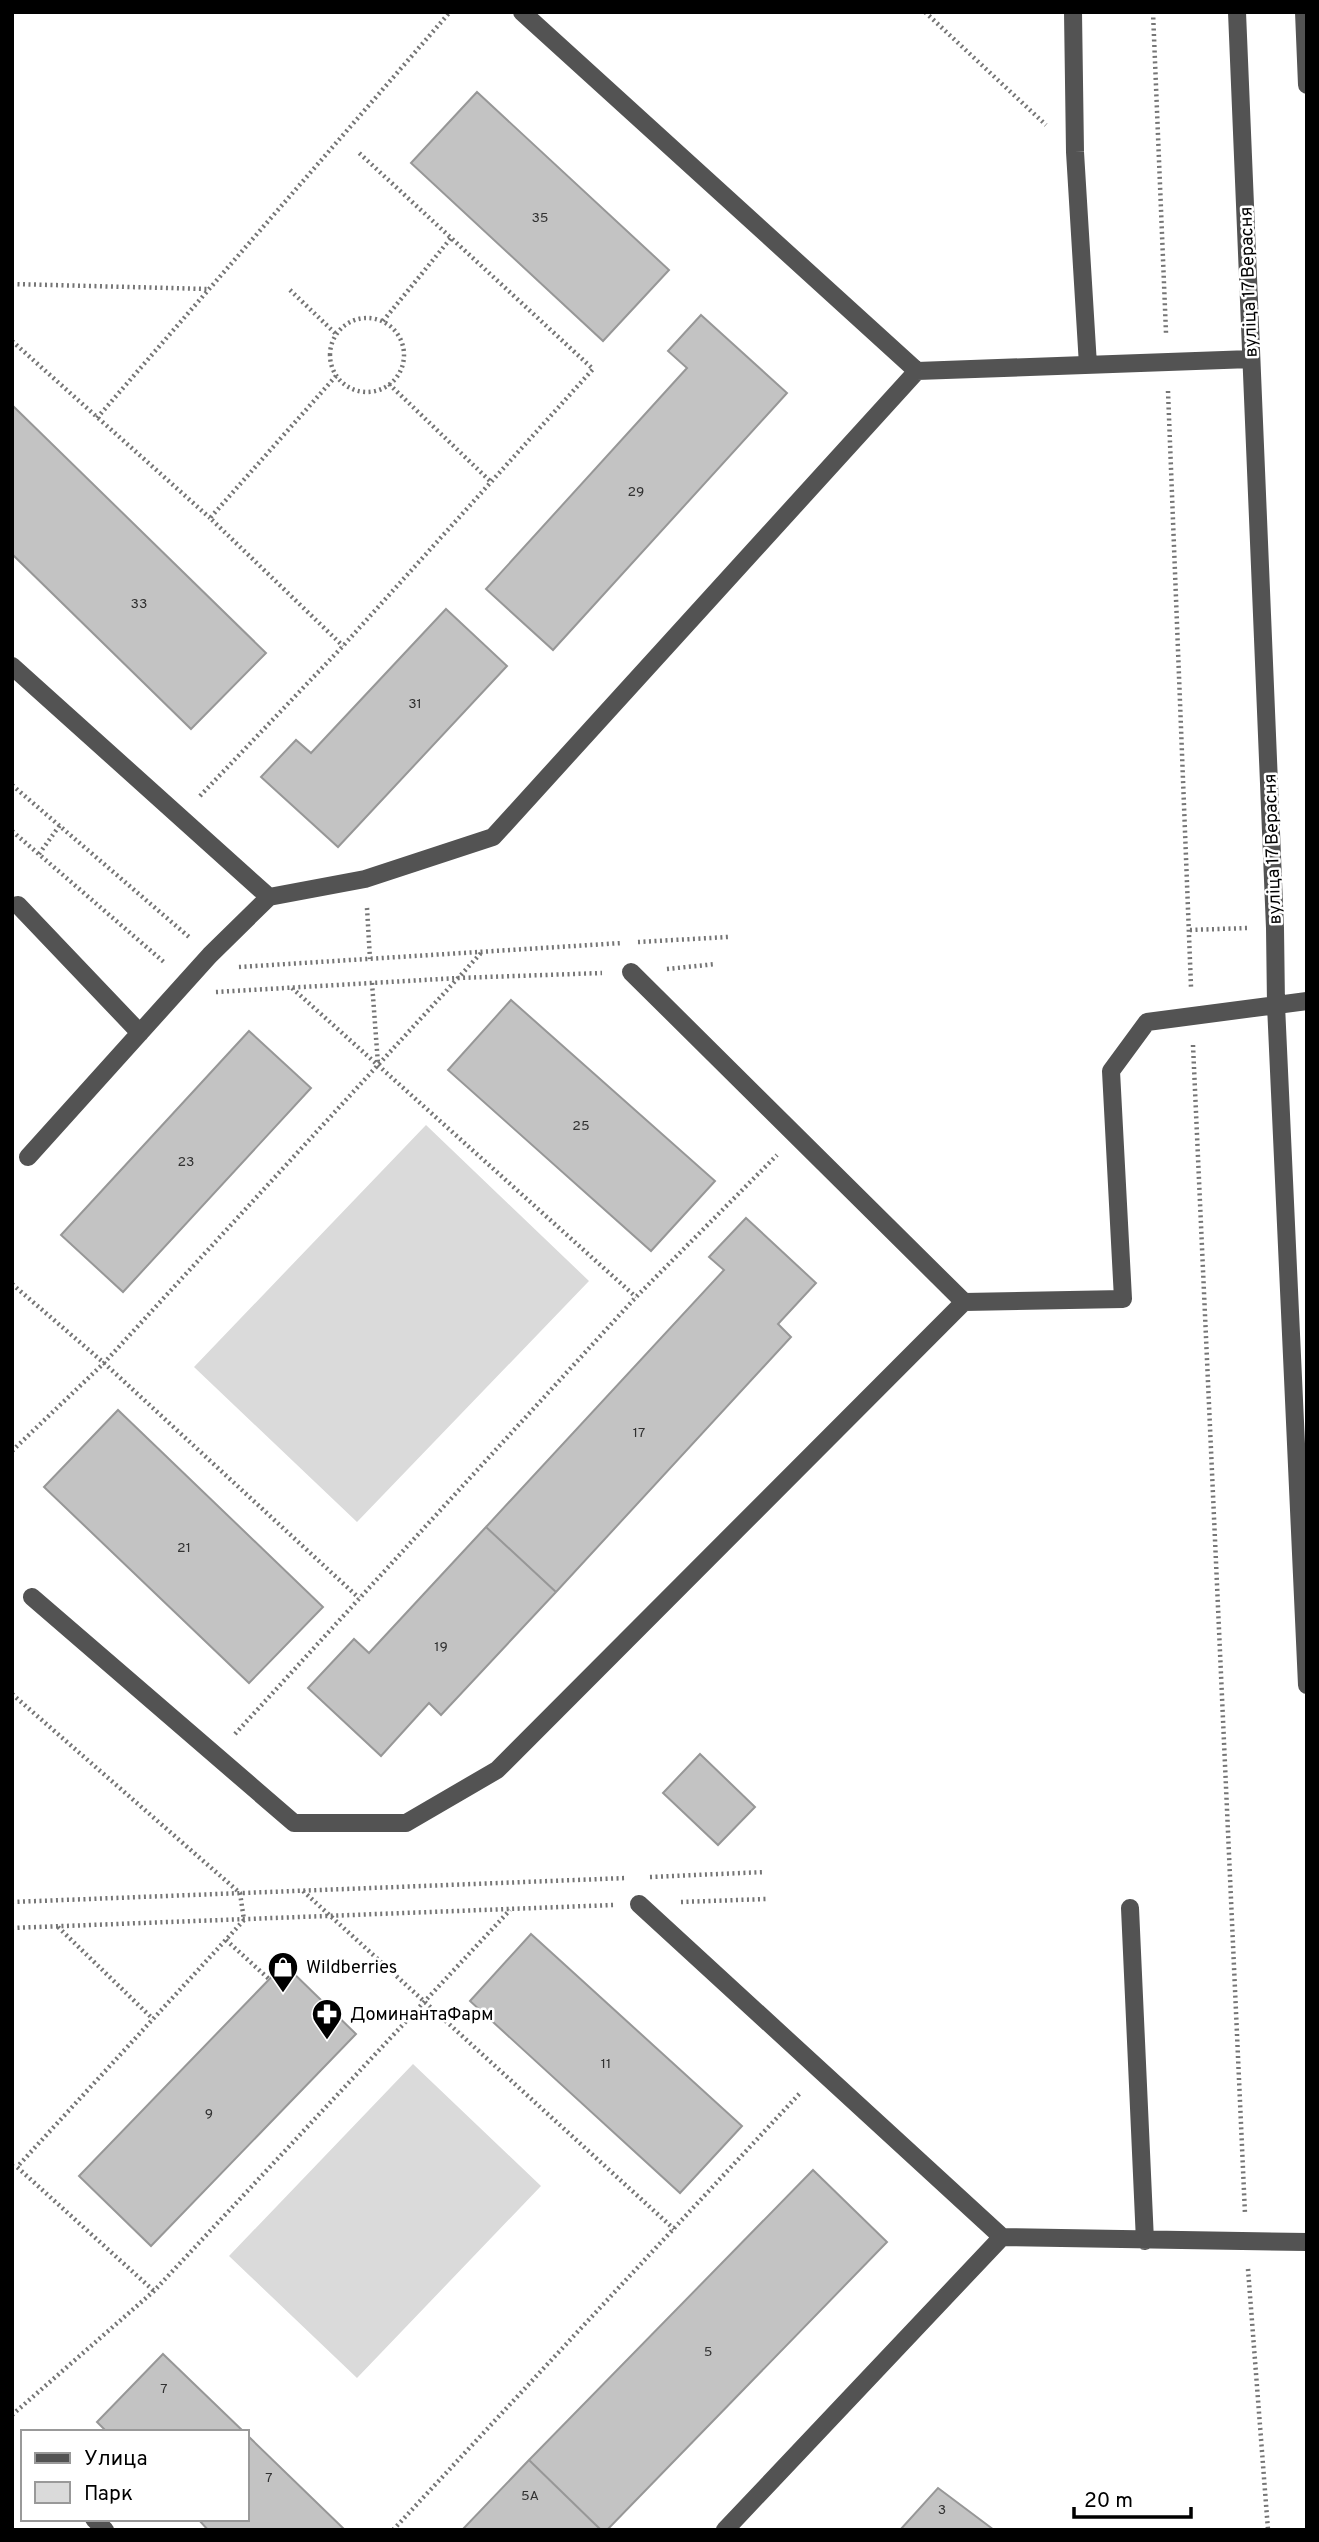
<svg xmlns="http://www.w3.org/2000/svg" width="1319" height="2542" viewBox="0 0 1319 2542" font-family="Overpass,sans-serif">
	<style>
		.green { fill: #dadada }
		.building { fill: #c3c3c3; stroke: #979797; stroke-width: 2 }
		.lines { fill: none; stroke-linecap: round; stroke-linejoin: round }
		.path { stroke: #757575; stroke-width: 4.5; stroke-dasharray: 2 3.5; stroke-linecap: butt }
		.minor { stroke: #535353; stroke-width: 18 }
		.labels { text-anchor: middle; stroke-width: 5; stroke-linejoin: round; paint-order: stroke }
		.number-label { font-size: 14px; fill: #313131 }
		.street-label { font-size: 18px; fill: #000; stroke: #fff }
		.poi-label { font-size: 18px; fill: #000; stroke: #fff; text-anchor: start }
	</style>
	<rect width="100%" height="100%" fill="#fff"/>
	<!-- green -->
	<path class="green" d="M426,1125l163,156 -232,241 -163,-155z
		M413,2064l128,122 -184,192 -128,-122z"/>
	<!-- building -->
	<path class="building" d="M477,92l192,178 -66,71 -192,-178z
		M701,315l86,78 -234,257 -67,-61 201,-221 -19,-17z
		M12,405l254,248 -75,76 -179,-175z
		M446,609l61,57 -169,181 -77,-70 35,-37 15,13z
		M511,1000l204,181 -64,70 -203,-181z
		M249,1031l62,57 -188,204 -62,-57z
		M746,1218l70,65 -38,41 13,13 -235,255 -70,-65 238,-257 -15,-13z
		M118,1410l205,197 -74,76 -205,-196z
		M486,1527l70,65 -115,123 -12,-12 -48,53 -73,-68 46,-49 15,14z
		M700,1754l55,53 -37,38 -55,-52z
		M531,1934l211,192 -62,67 -210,-192z
		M284,1964l72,70 -205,212 -72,-70z
		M813,2170l74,72 -280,288h-6l-72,-70z
		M163,2354l81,78h-137l-10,-10z
		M247,2435l98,95h-137l-10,-11h49z
		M529,2460l72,70h-139z
		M938,2488l56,42h-94z"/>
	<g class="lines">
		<!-- path -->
		<path class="path" d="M925,12l121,113
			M1153,12l13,321
			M12,284l196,5
			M290,290l46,44
			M330 355a37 37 0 1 1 74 0a37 37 0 1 1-74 0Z
			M383,321l68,-83
			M12,341l198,177
			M336,376l-126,142 133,128
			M389,384l101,97
			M1168,391l23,596
			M97,418l353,-406
			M12,785l177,152
			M200,796l143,-150 250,-277 -236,-218
			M12,831l153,132
			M39,854l21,-29
			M367,908l3,51
			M1190,930l58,-2
			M638,942l90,-5
			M239,967l383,-24
			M667,969l49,-5
			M372,983l6,81
			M292,988l344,309
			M216,992l242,-14 144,-5
			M1193,1045l52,1169
			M12,1284l92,79 255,235
			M12,1451l92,-88 377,-410
			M12,1694l228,199 4,27 -227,247
			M235,1734l401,-437 141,-142
			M650,1877l115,-5
			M303,1891l371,338
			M12,1902l615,-24
			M681,1902l85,-3
			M58,1927l95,92
			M12,1928l601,-23
			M226,1940l43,39
			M12,2166l5,1 137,124
			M1248,2269l20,261
			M12,2415l142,-124 356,-381
			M393,2530l408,-438"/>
		<!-- minor -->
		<path class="minor" d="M522,12l395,359 334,-12
			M1073,12l2,140 13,213
			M1237,12l38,916 1,77 31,680
			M1304,12l3,73
			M12,666l257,231
			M18,905l122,128
			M631,972l333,330
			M28,1157l182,-202 59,-58 96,-18 128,-42 424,-466
			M32,1597l262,226h112l91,-53 467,-468 159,-3 -12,-228 36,-49 160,-21
			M639,1904l363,333 305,5
			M1130,1908l15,333
			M94,2519l11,11
			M725,2530l277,-293"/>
	</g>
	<!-- icons -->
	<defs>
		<g id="shop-pin" transform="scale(1.575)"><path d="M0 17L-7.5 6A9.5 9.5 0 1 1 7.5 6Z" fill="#000" stroke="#fff"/><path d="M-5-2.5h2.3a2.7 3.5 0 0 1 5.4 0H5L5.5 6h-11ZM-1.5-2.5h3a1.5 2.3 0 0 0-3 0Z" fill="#fff"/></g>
		<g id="pharmacy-pin" transform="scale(1.575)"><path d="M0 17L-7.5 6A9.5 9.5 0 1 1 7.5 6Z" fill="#000" stroke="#fff"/><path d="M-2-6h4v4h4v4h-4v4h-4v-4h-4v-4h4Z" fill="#fff"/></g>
	</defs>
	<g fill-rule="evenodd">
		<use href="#shop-pin" x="283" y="1967"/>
		<use href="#pharmacy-pin" x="327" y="2014"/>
	</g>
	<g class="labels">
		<!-- number labels -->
		<g class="number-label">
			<text x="540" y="222">35</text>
			<text x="636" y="496">29</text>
			<text x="139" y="608">33</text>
			<text x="415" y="708">31</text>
			<text x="581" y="1130">25</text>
			<text x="186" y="1166">23</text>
			<text x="639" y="1437">17</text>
			<text x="184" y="1552">21</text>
			<text x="441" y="1651">19</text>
			<text x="606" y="2068">11</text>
			<text x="209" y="2118">9</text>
			<text x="708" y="2356">5</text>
			<text x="164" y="2393">7</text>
			<text x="269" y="2482">7</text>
			<text x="530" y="2500">5А</text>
			<text x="942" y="2514">3</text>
		</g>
		<!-- street labels -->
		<g class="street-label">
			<text transform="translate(1248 282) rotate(-92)" y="6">вуліца 17 Верасня</text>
			<text transform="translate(1272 849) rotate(-92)" y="6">вуліца 17 Верасня</text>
		</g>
		<!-- poi labels -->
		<g class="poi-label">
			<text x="306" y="1973">Wildberries</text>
			<text x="350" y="2020">ДоминантаФарм</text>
		</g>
	</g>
	<!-- border -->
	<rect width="1319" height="2542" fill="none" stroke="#000000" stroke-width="28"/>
	<!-- legend -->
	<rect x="21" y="2430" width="228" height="91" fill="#ffffff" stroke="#999999" stroke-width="2"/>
	<rect x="35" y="2453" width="35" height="10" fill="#535353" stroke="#999999" stroke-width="2"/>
	<text x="84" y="2465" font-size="21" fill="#000000">Улица</text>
	<rect x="35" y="2482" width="35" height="21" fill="#dadada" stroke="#999999" stroke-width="2"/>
	<text x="84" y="2500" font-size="21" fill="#000000">Парк</text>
	<!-- scale -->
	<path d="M1074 2507v10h117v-10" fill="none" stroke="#000000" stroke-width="3.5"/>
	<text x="1084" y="2507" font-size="21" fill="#000000" stroke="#ffffff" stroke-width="5" paint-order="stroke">20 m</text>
</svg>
